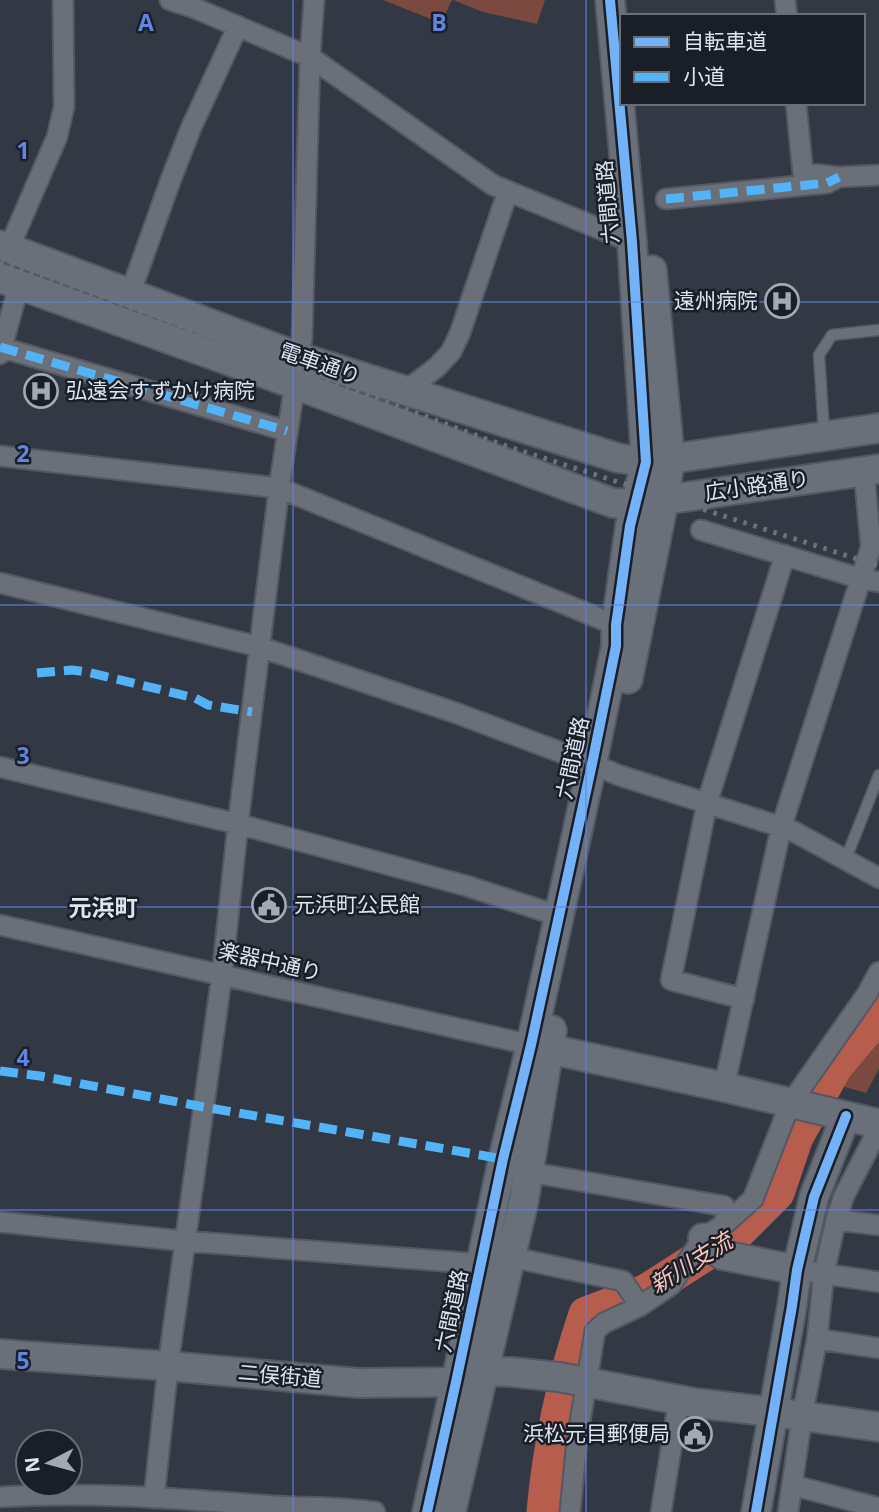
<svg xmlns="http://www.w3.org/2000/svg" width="879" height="1512" viewBox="0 0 879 1512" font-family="'Open Sans','Noto Sans JP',sans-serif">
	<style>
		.green { fill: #7b4940 }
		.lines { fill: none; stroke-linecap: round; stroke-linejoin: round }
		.river { stroke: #b65d4d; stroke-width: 35 }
		.lane-casing { stroke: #535862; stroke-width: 13 }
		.street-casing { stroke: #535862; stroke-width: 23 }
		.secondary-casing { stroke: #535862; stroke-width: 32 }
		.lane { stroke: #6a6f78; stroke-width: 10 }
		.street { stroke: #6a6f78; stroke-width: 19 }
		.secondary { stroke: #6a707a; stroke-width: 28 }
		.rail { stroke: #6d717a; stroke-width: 5; stroke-dasharray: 3.5 7; stroke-linecap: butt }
		.quiet { stroke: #52b3f8; stroke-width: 9; stroke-dasharray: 18 9; stroke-linecap: butt }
		.cycleway-casing { stroke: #191e27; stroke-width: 15 }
		.cycleway { stroke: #73b2f8; stroke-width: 10 }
		.grid { fill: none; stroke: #6183e1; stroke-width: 2; stroke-opacity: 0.55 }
		.labels { text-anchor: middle; stroke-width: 5; stroke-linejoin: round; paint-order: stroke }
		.street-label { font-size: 21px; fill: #dee5f2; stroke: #191e27 }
		.poi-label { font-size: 21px; fill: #dee5f2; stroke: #191e27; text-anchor: end }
		.neighbourhood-label { font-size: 23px; font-weight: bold; fill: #dee5f2; stroke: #191e27 }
		.water-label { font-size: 23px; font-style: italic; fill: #f9c4b8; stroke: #191e27 }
		.grid-label { font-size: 23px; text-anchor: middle; font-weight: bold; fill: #6183e1; stroke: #191e27; stroke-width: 5; stroke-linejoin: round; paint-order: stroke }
	</style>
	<rect width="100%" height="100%" fill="#333944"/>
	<!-- green -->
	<path class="green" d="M383,0h69l-11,23z
		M453,0h92l-8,24 -54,-12z
		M879,1026v43l-13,24 -28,-8z"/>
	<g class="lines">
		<!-- river -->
		<path class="river" d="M544,1512c6,-68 20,-133 42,-198l61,-23 89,-57 41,-41 19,-56 39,-70 44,-53"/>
		<!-- lane casing -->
		<g class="lane-casing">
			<path id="lane" d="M824,432l-5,-77 13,-20 47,-5
				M845,861l34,-86"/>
		</g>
		<!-- street casing -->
		<g class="street-casing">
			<path id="street" d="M170,0l22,7 118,50 183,128 139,57
				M785,0l2,16
				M796,103l7,70 36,4 40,-2
				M666,199l161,-16 12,-6
				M9,248l48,-111 7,-30 -1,-107
				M130,294l41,-115 20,-51 47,-102
				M0,347l287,84
				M0,354l19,-69
				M404,392l33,-25 14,-15 9,-19 48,-142
				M0,456l279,32 337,137
				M701,530l161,49 17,3
				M0,583l260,64 196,66 136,51 26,11 173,55 88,48
				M0,767l238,57 229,62 92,30
				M0,925l531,120
				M744,999l-73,-19 36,-177 78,-248
				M724,1087l57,-259 90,-281 -7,-76
				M529,1172l195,34 2,17
				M836,1220l43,5
				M0,1222l184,19 297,23
				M511,1257l112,24 17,25
				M812,1272l67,10
				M817,1339l62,9
				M792,1485l87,23
				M0,1497c91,-6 183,2 273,9 34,2 68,1 102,6
				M154,1498l14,-132 54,-392 16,-150 41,-336 23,-150 8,-281 4,-57
				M570,1512l7,-72 18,-109 9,-8 36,-17 31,-21 32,-47 23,-15 27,-24 37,-95 77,-110 12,-22
				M661,1512l16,-101
				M788,1512l14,-95 15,-78 7,-66 12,-53 8,-24 35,-68"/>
		</g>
		<!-- secondary casing -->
		<g class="secondary-casing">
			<path id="secondary" d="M0,245l299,112 319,101 28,4 24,-3 209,-31
				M0,278l294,106 319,119 23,1 243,-35
				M628,679l36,-179 6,-41 -18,-189
				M531,1045l193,42 155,37
				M703,1238l19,17 75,15
				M0,1354l168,12 190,17 98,-1 28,-11 27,1 48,5 136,26 79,9 105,15
				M427,1512l29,-130 47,-223 28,-114 61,-281 24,-118v-21l14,-99 16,-64 -14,-220 -22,-242
				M451,1512l73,-312 28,-170
				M756,1512l36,-206 5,-36 17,-73 32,-81"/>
		</g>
		<!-- lane -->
		<use href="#lane" class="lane"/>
		<!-- street -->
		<use href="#street" class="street"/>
		<!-- secondary -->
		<use href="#secondary" class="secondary"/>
		<!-- rail -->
		<path class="rail" d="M0,263l99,33 401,148 379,122"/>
		<!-- quiet -->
		<path class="quiet" d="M666,199l161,-16 12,-6
			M0,347l287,84
			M37,673l35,-3 15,2 108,26 13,7 44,7
			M0,1071l40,5 164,31 299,52"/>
		<!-- cycleway casing -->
		<g class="cycleway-casing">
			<path id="cycleway" d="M427,1512l29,-130 47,-223 28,-114 61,-281 24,-118v-21l14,-99 16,-64 -14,-220 -22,-242
				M756,1512l36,-206 5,-36 17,-73 32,-81"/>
		</g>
		<!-- cycleway -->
		<use href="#cycleway" class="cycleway"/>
	</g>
	<!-- grid -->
	<path class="grid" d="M293,0v1512M586,0v1512M0,302h879M0,605h879M0,907h879M0,1210h879"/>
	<!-- icons -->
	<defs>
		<g id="hospital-ring" transform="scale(1.75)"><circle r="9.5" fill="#191e27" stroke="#a2a9b5" stroke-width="1.5"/><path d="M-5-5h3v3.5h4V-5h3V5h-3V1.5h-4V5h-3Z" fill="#a2a9b5"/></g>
		<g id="civic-ring" transform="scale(1.75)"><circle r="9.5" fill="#191e27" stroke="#a2a9b5" stroke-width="1.5"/><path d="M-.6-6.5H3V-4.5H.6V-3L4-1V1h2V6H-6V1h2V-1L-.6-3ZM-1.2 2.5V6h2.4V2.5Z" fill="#a2a9b5"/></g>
	</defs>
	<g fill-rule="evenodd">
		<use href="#hospital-ring" x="782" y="301"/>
		<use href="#hospital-ring" x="41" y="391"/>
		<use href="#civic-ring" x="269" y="905"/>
		<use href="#civic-ring" x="695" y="1434"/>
	</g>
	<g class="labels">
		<!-- street labels -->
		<g class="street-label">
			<text transform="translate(608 202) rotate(-95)" y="7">六間道路</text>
			<text transform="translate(320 364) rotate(19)" y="7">電車通り</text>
			<text transform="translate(757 486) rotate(-8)" y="7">広小路通り</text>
			<text transform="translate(573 758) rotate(-78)" y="7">六間道路</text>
			<text transform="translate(270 962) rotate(13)" y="7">楽器中通り</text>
			<text transform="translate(452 1311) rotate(-78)" y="7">六間道路</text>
			<text transform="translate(280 1376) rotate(5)" y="7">二俣街道</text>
		</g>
		<!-- poi labels -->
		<g class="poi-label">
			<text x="758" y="308">遠州病院</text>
			<text x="66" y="398" text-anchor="start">弘遠会すずかけ病院</text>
			<text x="294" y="912" text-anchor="start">元浜町公民館</text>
			<text x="670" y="1441">浜松元目郵便局</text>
		</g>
		<!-- neighbourhood labels -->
		<g class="neighbourhood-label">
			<text x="103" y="916">元浜町</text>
		</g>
		<!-- water labels -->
		<g class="water-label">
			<text transform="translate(691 1263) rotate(-32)" y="8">新川支流</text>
		</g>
	</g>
	<g class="grid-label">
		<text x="146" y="31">A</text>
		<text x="439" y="31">B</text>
		<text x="23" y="159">1</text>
		<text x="23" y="462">2</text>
		<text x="23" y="764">3</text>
		<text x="23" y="1066">4</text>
		<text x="23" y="1369">5</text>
	</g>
	<!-- legend -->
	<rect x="620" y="14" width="245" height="91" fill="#191e27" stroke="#686e78" stroke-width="2"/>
	<rect x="634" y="37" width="35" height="10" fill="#73b2f8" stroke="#686e78" stroke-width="2"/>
	<text x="683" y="49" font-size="21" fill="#dee5f2">自転車道</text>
	<rect x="634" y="72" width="35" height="10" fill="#52b3f8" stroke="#686e78" stroke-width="2"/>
	<text x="683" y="84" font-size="21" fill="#dee5f2">小道</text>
	<!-- north arrow -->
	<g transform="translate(49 1463) rotate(264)"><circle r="33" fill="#191e27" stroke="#686e78" stroke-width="2"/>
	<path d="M0-5L12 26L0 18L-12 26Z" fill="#a2a9b5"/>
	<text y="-10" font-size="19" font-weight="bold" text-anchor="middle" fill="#dee5f2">N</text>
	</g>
</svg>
